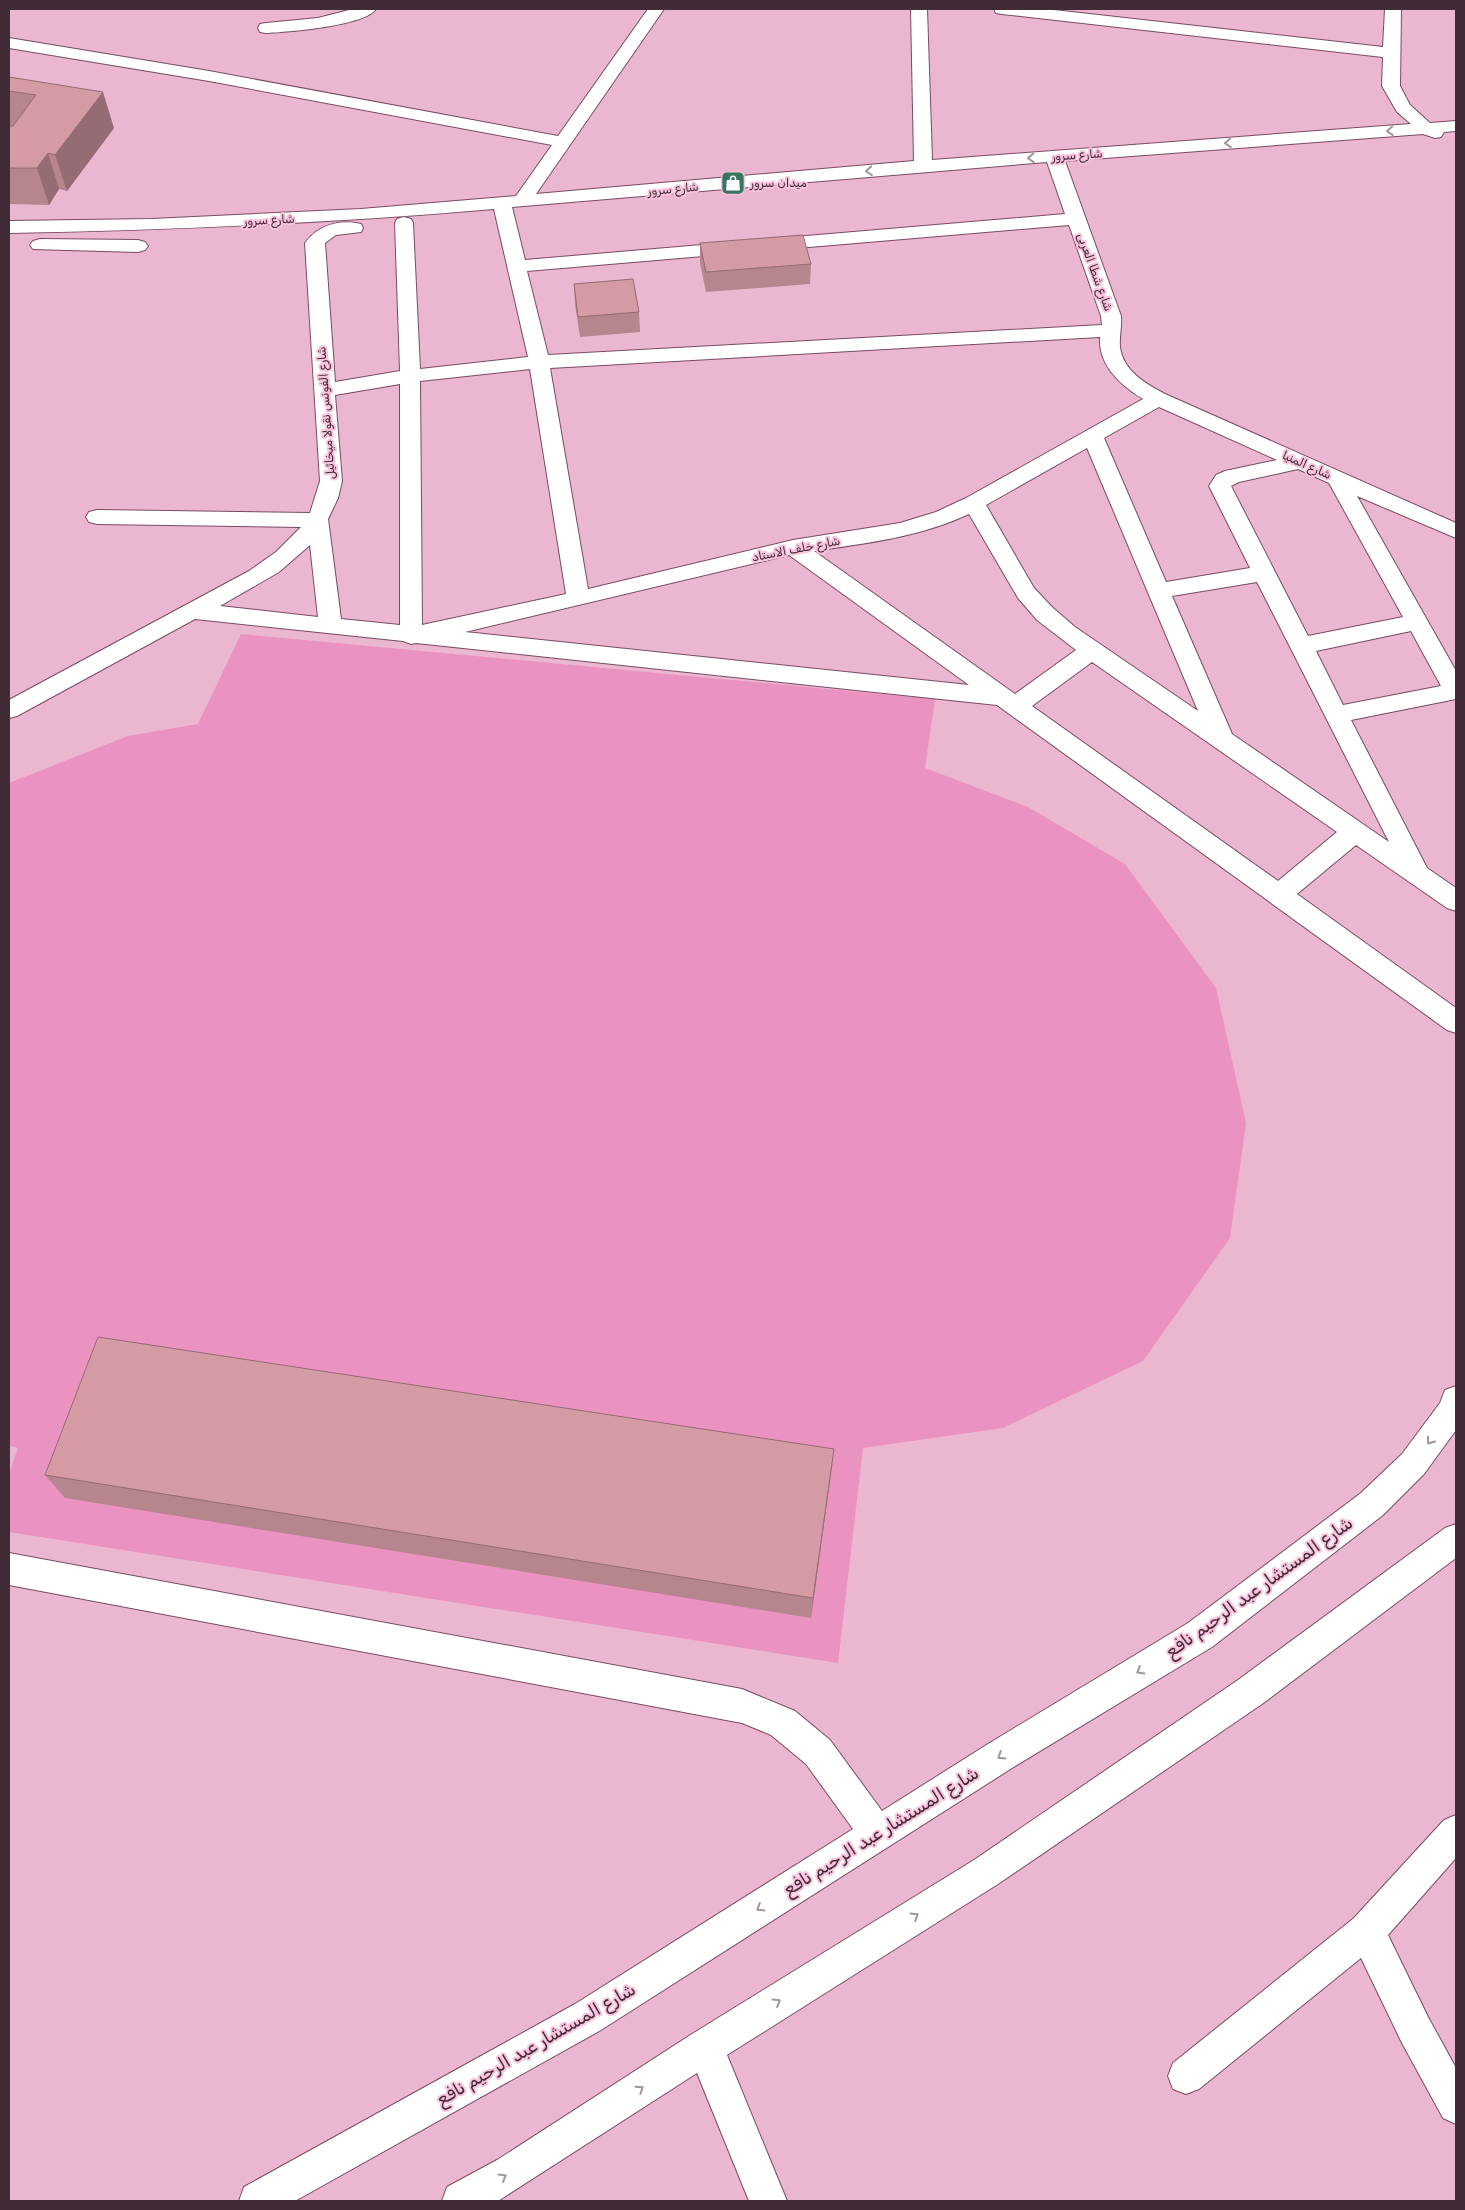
<svg xmlns="http://www.w3.org/2000/svg" width="1465" height="2210" viewBox="0 0 1465 2210" font-family="Rubik,'Noto Sans Arabic',sans-serif">
	<style>
		.green { fill: #ea93c0 }
		.lines { fill: none; stroke-linecap: round; stroke-linejoin: round }
		.minor-casing { stroke: #794b63; stroke-width: 2 }
		.minor { fill: #fff; fill-rule: evenodd }
		.wall { fill: #b7858e }
		.shaded-wall { fill: #956c74 }
		.building { fill: #d59ba5; stroke: #956c74 }
		.oneway { stroke: #a0959a }
		.labels { text-anchor: middle; stroke-width: 4; stroke-linejoin: round; paint-order: stroke }
		.far-street-label { font-size: 12px; fill: #402b36; stroke: #f9c2dd }
		.far-poi-label { font-size: 12px; fill: #402b36; stroke: #f9c2dd; text-anchor: start }
		.near-street-label { font-size: 18px; fill: #402b36; stroke: #f9c2dd }
	</style>
	<rect width="100%" height="100%" fill="#ebb6d0"/>
	<!-- green -->
	<path class="green" d="M241,634l694,65 -10,69 103,39 97,57 91,124 30,135 -16,115 -87,123 -140,67 -140,20 -25,215 -829,-131v-58l9,-26 -9,-2v-663l119,-47 70,-12z"/>
	<g class="lines">
		<!-- minor casing -->
		<g class="minor-casing">
			<path id="minor" d="M353,9h23c-11,17 -89,23 -110,24l-6,-1 -2,-4 2,-4 6,-1 52,-5z
				M648,9h16l-128,185 378,-33 -3,-152h16l5,151 479,-36 -14,-12 -15,-26 1,-29 -381,-43 -6,-1 -2,-4h51l338,38 2,-38h16l-1,77 10,19 20,18 26,-2v10l-12,1 -3,5 -6,1 -12,-4 -358,27 56,155c1,12 -2,20 -1,31 3,24 26,37 45,47l291,129v15l-99,-42 99,175v28l-105,21 76,148 29,20v23l-9,-3 -91,-63 -59,49 159,114v25l-9,-3 -450,-325 -581,-62 -5,1 -8,-3 -208,-22 -178,97 -8,2v-18l240,-129 27,-19 25,-25 -204,-3 -8,-2 -3,-5 3,-5 8,-2 213,3 10,-32 -15,-238c13,-18 35,-24 56,-19l2,4 -2,4 -25,3 -11,8 10,139 65,-11 -5,-148 2,-4 7,-2 7,2 2,4 7,146 108,-12 -34,-148c-162,14 -323,21 -485,24v-12l143,-2 209,-10 155,-13 36,-51 -343,-64 -200,-33v-10l200,33 349,65zM1047,162l18,52 -540,46 -13,-53zM1069,225l32,91 1,9 -554,30 -21,-84zM1100,337c-2,28 20,48 43,62l-177,99 -30,14 -36,11 -107,17 -205,49 -38,-221zM530,369l36,225 -144,31 -2,-244zM400,384v241l-59,-6 -13,-100 10,-21 4,-17 -7,-86zM1159,407l118,53 -52,11 -9,4 -7,11 41,82 -84,14 -62,-144zM1087,448l111,263 -123,-84 -22,-19 -19,-20 -48,-83zM1298,469l31,14 74,134 -95,19 -77,-150 8,-4zM969,514l49,84 19,22 39,30 -61,44 -201,-143c53,-8 106,-14 155,-37zM310,545l8,72 -98,-11 59,-34zM789,555l180,130 -504,-53zM1257,582l132,260 -157,-108 -60,-138zM1411,631l30,55 -98,19 -27,-54zM1092,662l245,170 -59,49 -246,-175z
				M40,239l98,1 7,2 3,4 -3,4 -7,2 -105,-3 -3,-4 3,-4z
				M1456,1386v44l-32,44 -41,41 -171,132 -200,121 -411,262 -306,171h-56l5,-14 331,-183 278,-175 -47,-65 -35,-29 -29,-12 -733,-138v-32l733,136 53,22 35,29 52,71 106,-67 200,-121 173,-130 41,-39 38,-51 5,-13z
				M1456,1524v34l-194,146 -264,180 -271,171 60,146h-38l-52,-128 -199,128h-56l5,-14 50,-27 195,-126 282,-174 264,-180 207,-152z
				M1456,1815v43l-68,77 40,82 28,51v56l-13,-6 -41,-75 -41,-85 -162,131 -13,5 -13,-5 -5,-13 5,-13 181,-145 90,-98z"/>
		</g>
		<!-- minor -->
		<use href="#minor" class="minor"/>
	</g>
	<!-- wall -->
	<path class="wall" d="M9,77l105,51 -47,63 -8,-2 -10,16 -40,-1v-78h4h-4z
		M700,243l111,21 -1,20 -104,8 -6,-29z
		M574,284l65,28 1,20 -60,5 -5,-33z
		M834,1449l-23,169 -746,-120 -20,-23z"/>
	<!-- shaded-wall -->
	<path class="shaded-wall" d="M103,92l11,36 -47,63 -12,-36z
		M48,153l11,36 -10,16 -12,-37z
		M834,1449l-3,24 -20,145 2,-20z"/>
	<!-- building -->
	<path class="building" d="M9,77l94,15 -48,63 -7,-2 -11,15h-28v-42h4l23,-31 -27,-4z
		M803,235l8,29 -105,8 -6,-29z
		M633,279l6,33 -61,5 -4,-33z
		M98,1337l736,112 -21,149 -768,-123z"/>
	<!-- one-way arrows -->
	<defs><path id="oneway-chevron" d="M-2-3.5L2.5 0L-2 3.5" fill="none" stroke-width="1.6" stroke-linecap="round" stroke-linejoin="round" transform="scale(1.25)"/></defs>
	<g class="oneway">
		<use href="#oneway-chevron" transform="translate(1390 131) rotate(176)"/>
		<use href="#oneway-chevron" transform="translate(1228 143) rotate(176)"/>
		<use href="#oneway-chevron" transform="translate(1031 158) rotate(176)"/>
		<use href="#oneway-chevron" transform="translate(869 171) rotate(175)"/>
		<use href="#oneway-chevron" transform="translate(1430 1441) rotate(126)"/>
		<use href="#oneway-chevron" transform="translate(1140 1671) rotate(149)"/>
		<use href="#oneway-chevron" transform="translate(1001 1756) rotate(148)"/>
		<use href="#oneway-chevron" transform="translate(760 1908) rotate(148)"/>
		<use href="#oneway-chevron" transform="translate(915 1916) rotate(-32)"/>
		<use href="#oneway-chevron" transform="translate(777 2002) rotate(-32)"/>
		<use href="#oneway-chevron" transform="translate(640 2089) rotate(-33)"/>
		<use href="#oneway-chevron" transform="translate(503 2177) rotate(-30)"/>
	</g>
	<!-- icons -->
	<defs>
		<g id="shop-square" transform="scale(1.25)"><rect x="-9" y="-9" width="18" height="18" rx="4" fill="#38755f" stroke="#f9c2dd"/><path d="M-5-2.5h2.3a2.7 3.5 0 0 1 5.4 0H5L5.5 6h-11ZM-1.5-2.5h3a1.5 2.3 0 0 0-3 0Z" fill="#fff"/></g>
	</defs>
	<g fill-rule="evenodd">
		<use href="#shop-square" x="733" y="183"/>
	</g>
	<g class="labels">
		<!-- far-street labels -->
		<g class="far-street-label">
			<text transform="translate(1077 155) rotate(-4)" y="4">شارع سرور</text>
			<text transform="translate(673 189) rotate(-5)" y="4">شارع سرور</text>
			<text transform="translate(269 220) rotate(-3)" y="4">شارع سرور</text>
			<text transform="translate(1095 272) rotate(70)" y="4">شارع شطا العربى</text>
			<text transform="translate(326 413) rotate(-94)" y="4">شارع الفونس نقولا ميخائيل</text>
			<text transform="translate(1307 465) rotate(24)" y="4">شارع المنيا</text>
			<text transform="translate(796 549) rotate(-11)" y="4">شارع خلف الاستاد</text>
		</g>
		<!-- far-poi labels -->
		<g class="far-poi-label">
			<text x="750" y="187">ميدان سرور</text>
		</g>
		<!-- near-street labels -->
		<g class="near-street-label">
			<text transform="translate(1259 1587) rotate(-36)" y="6">شارع المستشار عبد الرحيم نافع</text>
			<text transform="translate(881 1831) rotate(-32)" y="6">شارع المستشار عبد الرحيم نافع</text>
			<text transform="translate(536 2044) rotate(-30)" y="6">شارع المستشار عبد الرحيم نافع</text>
		</g>
	</g>
	<!-- border -->
	<rect width="1465" height="2210" fill="none" stroke="#402b36" stroke-width="20"/>
</svg>
